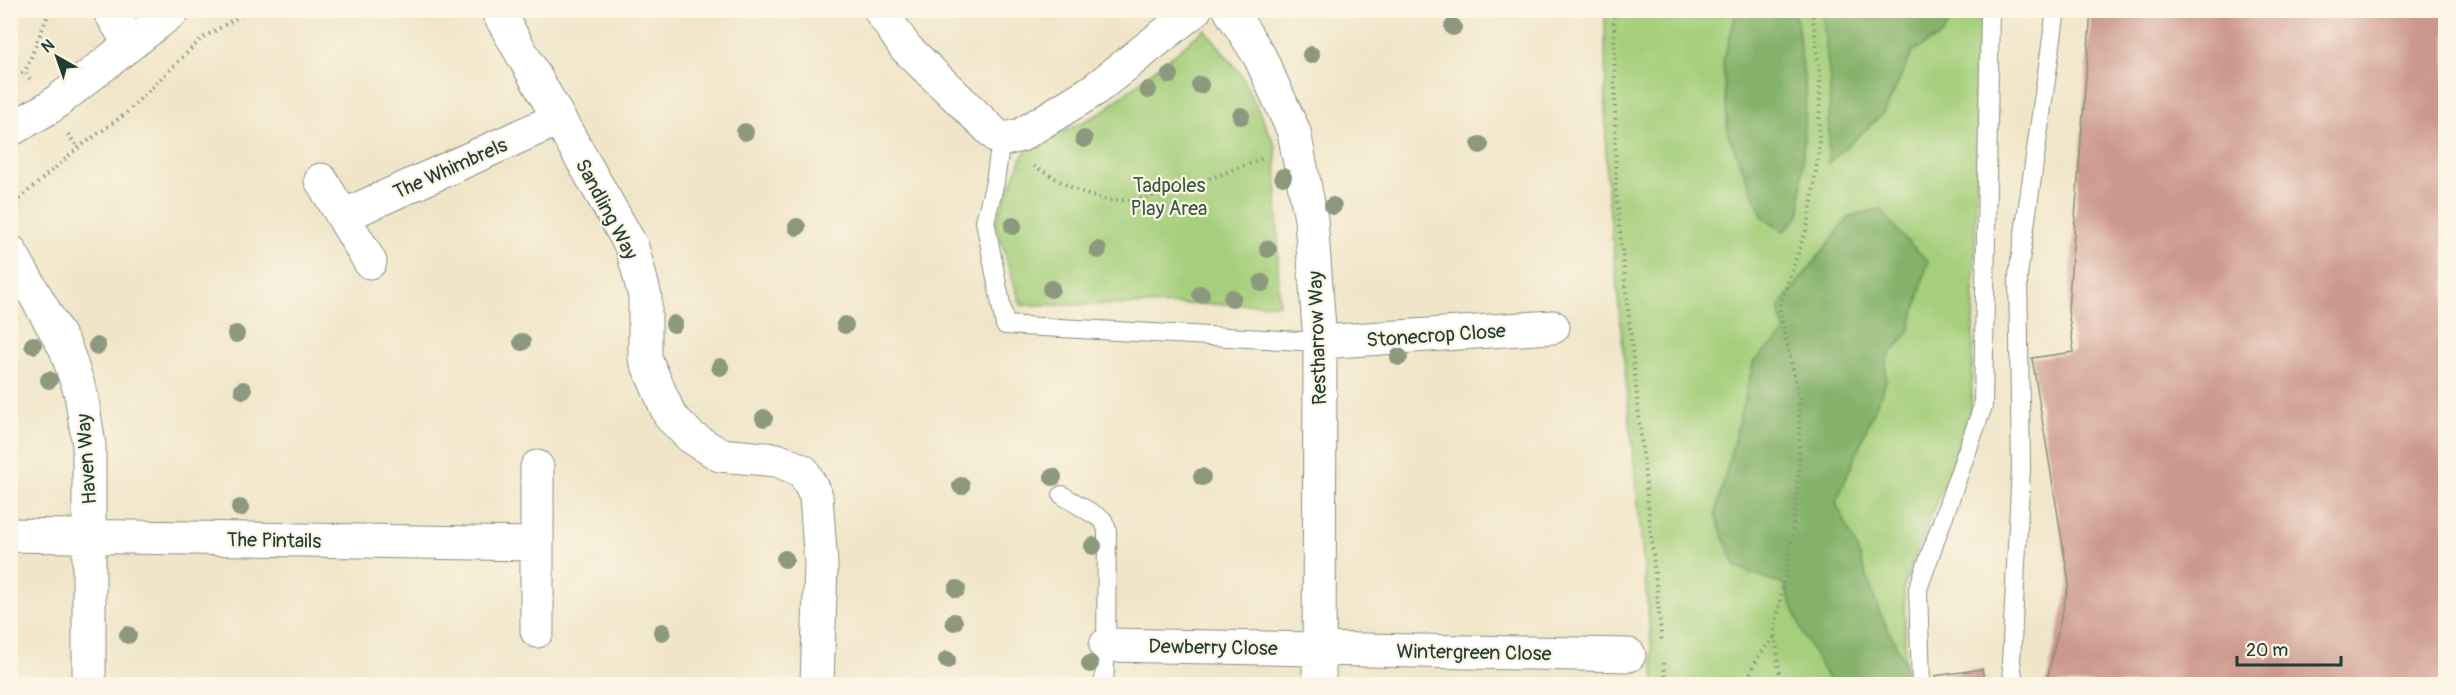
<svg xmlns="http://www.w3.org/2000/svg" width="2456" height="695" viewBox="0 0 2456 695" font-family="Pangolin,sans-serif">
	<style>
		.green { fill: #a5cf7b; stroke: #628658; stroke-width: 1.5 }
		.forest { fill: #84b26b; stroke: #527850; stroke-width: 1.5 }
		.building { fill: #cc978c }
		.lines { fill: none; stroke-linecap: round; stroke-linejoin: round }
		.lane-casing { stroke: #88917e; stroke-width: 20 }
		.street-casing { stroke: #88917e; stroke-width: 35 }
		.path { stroke: #88917e; stroke-width: 4; stroke-dasharray: 1.5 4.5; stroke-linecap: butt }
		.lane { stroke: #fff; stroke-width: 18 }
		.street { stroke: #fff; stroke-width: 33 }
		.tree { fill: #8c997e }
		.labels { text-anchor: middle; stroke-width: 4.5; stroke-linejoin: round; paint-order: stroke }
		.street-label { font-size: 20px; fill: #1f3d34; stroke: #fcf5e5 }
		.park-label { font-size: 20px; fill: #3a5a42; stroke: #fcf5e5 }
	</style>
	<rect width="100%" height="100%" fill="#fcf5e5"/>
	<filter id="ink" filterUnits="userSpaceOnUse"><feTurbulence type="fractalNoise" baseFrequency=".0167" numOctaves="2"/><feDisplacementMap in="SourceGraphic" scale="12" xChannelSelector="R" yChannelSelector="G"/><feConvolveMatrix kernelMatrix="1 2 1 2 8 2 1 2 1" color-interpolation-filters="sRGB"/></filter>
	<filter id="wash" filterUnits="userSpaceOnUse"><feTurbulence type="fractalNoise" baseFrequency=".008" numOctaves="4" result="noise"/><feDisplacementMap in="SourceGraphic" scale="24" xChannelSelector="R" yChannelSelector="G"/><feGaussianBlur stdDeviation="1.35" result="paint"/><feColorMatrix in="noise" values="0 0 0 0 0 0 0 0 0 0 0 0 0 0 0 0 0 1.4 0 .05"/><feComposite in="paint" operator="in"/></filter>
	<g filter="url(#wash)">
		<rect width="100%" height="100%" fill="#f0e5c8"/>
		<!-- green -->
		<path class="green" d="M1605,11h376l-10,403 -67,171 2,99h-251l-49,-512z
			M1205,29l36,46 35,72 3,157 -258,1 -26,-83 30,-71 76,-38z"/>
		<!-- forest -->
		<path class="forest" d="M1737,11h55l5,10 9,74 -6,120 -16,16 -21,-14 -35,-83 -5,-73z
			M1822,11h133l-13,24 -29,16 -29,62 -56,50 2,-79z
			M1880,209l22,27 26,25 -18,69 -24,30v21l-50,122 20,43 23,65 26,52 1,21h-75l-27,-48 -20,-51 -48,-18 -21,-51 39,-155 31,-27 -6,-27 71,-91z"/>
		<g id="blocks">
			<!-- building -->
			<path class="building" d="M2091,10h355v674h-400l23,-101 -37,-225 42,-6 -6,-42z
				M1982,669l3,15h-49l-1,-8z"/>
		</g>
	</g>
	<g filter="url(#ink)">
		<use href="#blocks" fill-opacity="0" stroke="#88917e" stroke-width="1.5"/>
		<g class="lines">
			<!-- lane casing -->
			<g class="lane-casing">
				<path id="lane" d="M1001,140l-6,42 -10,39 20,104 315,17
					M1062,495l41,25 4,10 -1,115 -2,39
					M1921,684l-3,-95 65,-183 7,-396
					M2014,684l-3,-22 10,-194 -3,-193 38,-265"/>
			</g>
			<!-- street casing -->
			<g class="street-casing">
				<path id="street" d="M109,10l21,34
					M497,10l135,237 13,49v62l25,58 21,21 29,18 57,5 26,11 13,25 5,69 -4,119
					M880,10l25,37 96,93 20,-5 73,-45 101,-80
					M1230,10l30,47 34,75 17,87 9,123 -1,342
					M10,130l40,-23 124,-97
					M321,180l49,82
					M343,216l215,-97
					M10,251l56,98 15,45 8,51v239
					M1320,342l233,-15
					M537,467v164
					M10,535l527,9
					M1106,645l523,10"/>
			</g>
			<!-- path -->
			<path class="path" d="M1614,10l2,181 46,452
				M10,77l15,-5
				M30,79l-5,-7 25,-62
				M68,134l10,14
				M1034,166c23,13 49,31 75,34 45,4 113,-27 155,-42
				M10,207l68,-59 46,-33 77,-76 49,-29
				M1664,663l2,21
				M1745,684l13,-27 18,-22
				M1783,684l-4,-11 -4,-46 16,-82 8,-73v-74l-20,-91 30,-85 10,-73 1,-74 -8,-65"/>
			<!-- lane -->
			<use href="#lane" class="lane"/>
			<!-- street -->
			<use href="#street" class="street"/>
		</g>
		<!-- trees -->
		<g class="tree">
			<circle cx="1453" cy="27" r="9"/>
			<circle cx="1311" cy="55" r="9"/>
			<circle cx="1170" cy="75" r="9"/>
			<circle cx="1200" cy="85" r="9"/>
			<circle cx="1148" cy="90" r="9"/>
			<circle cx="1241" cy="116" r="9"/>
			<circle cx="745" cy="132" r="9"/>
			<circle cx="1084" cy="139" r="9"/>
			<circle cx="1480" cy="145" r="9"/>
			<circle cx="1283" cy="177" r="9"/>
			<circle cx="1333" cy="206" r="9"/>
			<circle cx="1013" cy="226" r="9"/>
			<circle cx="797" cy="227" r="9"/>
			<circle cx="1268" cy="249" r="9"/>
			<circle cx="1098" cy="250" r="9"/>
			<circle cx="1262" cy="283" r="9"/>
			<circle cx="1051" cy="289" r="9"/>
			<circle cx="1201" cy="294" r="9"/>
			<circle cx="1232" cy="298" r="9"/>
			<circle cx="674" cy="324" r="9"/>
			<circle cx="845" cy="325" r="9"/>
			<circle cx="236" cy="334" r="9"/>
			<circle cx="522" cy="342" r="9"/>
			<circle cx="33" cy="345" r="9"/>
			<circle cx="97" cy="346" r="9"/>
			<circle cx="1399" cy="357" r="9"/>
			<circle cx="720" cy="367" r="9"/>
			<circle cx="49" cy="380" r="9"/>
			<circle cx="243" cy="390" r="9"/>
			<circle cx="764" cy="418" r="9"/>
			<circle cx="1053" cy="477" r="9"/>
			<circle cx="1202" cy="477" r="9"/>
			<circle cx="961" cy="486" r="9"/>
			<circle cx="240" cy="508" r="9"/>
			<circle cx="1093" cy="546" r="9"/>
			<circle cx="785" cy="559" r="9"/>
			<circle cx="957" cy="589" r="9"/>
			<circle cx="954" cy="622" r="9"/>
			<circle cx="662" cy="632" r="9"/>
			<circle cx="128" cy="635" r="9"/>
			<circle cx="947" cy="660" r="9"/>
			<circle cx="1090" cy="664" r="9"/>
		</g>
	</g>
	<g class="labels">
		<!-- street labels -->
		<g class="street-label">
			<text transform="translate(450 168) rotate(-24)" y="7">The Whimbrels</text>
			<text transform="translate(607 209) rotate(62)" y="7">Sandling Way</text>
			<text transform="translate(1436 335) rotate(-4)" y="7">Stonecrop Close</text>
			<text transform="translate(1317 338) rotate(-92)" y="7">Restharrow Way</text>
			<text transform="translate(86 459) rotate(-94)" y="7">Haven Way</text>
			<text transform="translate(274 540) rotate(1)" y="7">The Pintails</text>
			<text transform="translate(1213 647) rotate(1)" y="7">Dewberry Close</text>
			<text transform="translate(1474 652) rotate(1)" y="7">Wintergreen Close</text>
		</g>
		<!-- park labels -->
		<g class="park-label">
			<text x="1169" y="192">Tadpoles<tspan x="1169" dy="23">Play Area</tspan></text>
		</g>
	</g>
	<!-- margin -->
	<rect width="2456" height="695" fill="none" stroke="#fcf5e5" stroke-width="36"/>
	<!-- north arrow -->
	<g transform="translate(57 57) rotate(320)" stroke="#fcf5e5" stroke-width="4.5" paint-order="stroke">
	<path d="M0-4.5L10 22L0 15L-10 22Z" fill="#1f3d34"/>
	<text y="-9" font-size="16" font-weight="bold" text-anchor="middle" fill="#1f3d34">N</text>
	</g>
	<!-- scale -->
	<path d="M2237 656v9h104v-9" fill="none" stroke="#1f3d34" stroke-width="3"/>
	<text x="2246" y="656" font-size="18" fill="#1f3d34" stroke="#fcf5e5" stroke-width="4.5" paint-order="stroke">20 m</text>
</svg>
